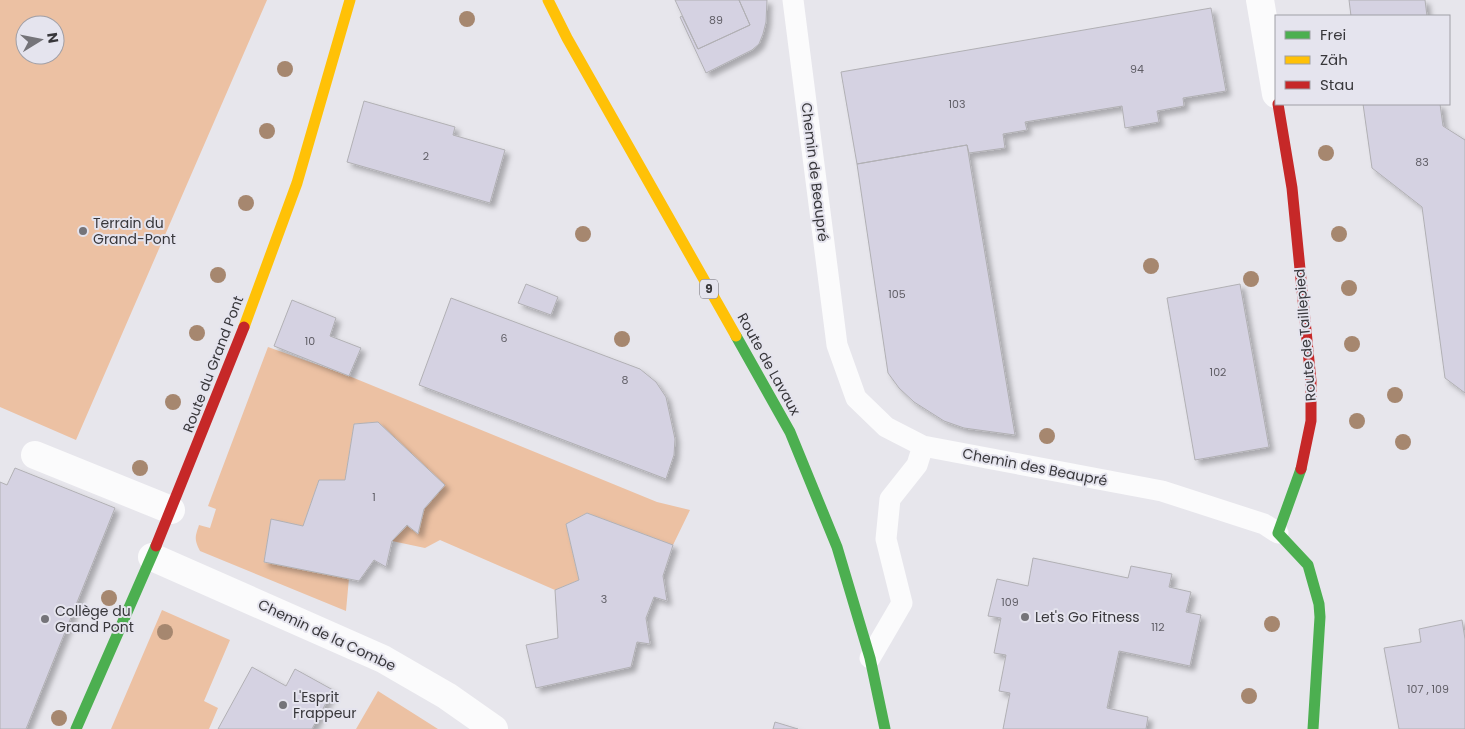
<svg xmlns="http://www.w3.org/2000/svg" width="1465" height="729" viewBox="0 0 1465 729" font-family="Poppins,sans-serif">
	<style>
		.green { fill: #ecc1a3; fill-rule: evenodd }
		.building { fill: #d5d2e2; stroke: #b1b0b4; filter: url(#shadow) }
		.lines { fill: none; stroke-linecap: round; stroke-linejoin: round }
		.lane { stroke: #fbfbfc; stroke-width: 21 }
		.street { stroke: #fbfbfc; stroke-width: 28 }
		.fast { stroke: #4caf50; stroke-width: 11 }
		.slow { stroke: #ffc107; stroke-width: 11 }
		.jam { stroke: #c62828; stroke-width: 11 }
		.tree { fill: #a6876f }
		.poi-dot { fill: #757479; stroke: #e5e4ee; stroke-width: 2 }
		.labels { text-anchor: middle; stroke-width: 4; stroke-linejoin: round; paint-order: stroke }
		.number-label { font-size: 11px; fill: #605e66 }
		.shield { fill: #e5e4ee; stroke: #6c6b71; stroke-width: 1 }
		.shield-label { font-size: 12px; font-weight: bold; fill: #38373b }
		.street-label { font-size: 14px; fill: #38373b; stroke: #e5e4ee }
		.poi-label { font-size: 14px; fill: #38373b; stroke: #e5e4ee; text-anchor: start }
	</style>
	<defs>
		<filter id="shadow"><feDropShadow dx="4.5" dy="4.5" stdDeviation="2.5" flood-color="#0004"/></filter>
	</defs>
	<rect width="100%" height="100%" fill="#e7e6ec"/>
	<!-- green -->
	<path class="green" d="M0,0h267l-191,440 -76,-33zM25,25h30v30h-30z
		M268,347l81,29 308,126 33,8 -17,35 -86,-32 -21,11 13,56 -24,10 -115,-50 -15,8 -33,-7 15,-15 11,7 6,-24 21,-24 -67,-63 -24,2 -9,56h-26l-16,46 -32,-6 -7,42 85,16 -3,33 -146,-60c-6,-12 -5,-14 -1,-26l11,3 6,-19 -8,-3z
		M162,610l68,30 -26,61 14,7 -9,21h-98z
		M378,691l60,38h-82z"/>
	<!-- building -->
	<path class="building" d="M675,0h64l11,25 -52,24z
		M739,0h28l-1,22 -3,12 -4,10 -7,6 -46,23 -26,-56 2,-1 16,33 52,-24z
		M1349,0h76l2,16h-76z
		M1211,8l15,83 -43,7 1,8 -27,5 2,11 -34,6 -3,-22 -97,16 2,8 -24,4 2,14 -36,5 -2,-8 -110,19 -16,-92z
		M364,101l91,26 -2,8 52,15 -15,53 -143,-41z
		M1363,104h77l3,22 22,14v253l-20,-15 -23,-171 -50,-39z
		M967,145l48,290 -51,-7 -20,-7 -30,-19 -15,-14 -11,-15 -31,-209z
		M526,284l32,13 -7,18 -33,-12z
		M1240,284l29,163 -74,13 -28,-162z
		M451,298l189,71 16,13 10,15 9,42 -1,16 -8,24 -247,-94z
		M292,300l44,18 -6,18 31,12 -12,28 -75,-30z
		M378,422l67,63 -21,24 -6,25 -11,-9 -15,16 -6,26 -12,-7 -15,21 -95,-19 7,-43 32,7 16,-46h26l9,-56z
		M15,468l100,40 -89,221h-26v-247l7,3z
		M587,513l86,32 -10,31 4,25 -13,-4 -8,21 4,26 -13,-2 -6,25 -95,21 -10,-43 32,-7 -3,-48 24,-10 -13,-56z
		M1033,558l95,20 3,-12 41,8 -3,13 22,5 -5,20 15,3 -11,51 -71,-15 -12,57 41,9 -2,12h-143l7,-36 -11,-2 7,-36 -12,-2 7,-35 -13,-2 9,-37 31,7z
		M1462,620l3,19v90h-66l-15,-81 37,-6 -2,-13z
		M252,667l34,19 9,-17 38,21 -21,39h-94z
		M775,722l23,7h-25z"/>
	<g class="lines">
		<!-- lane -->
		<path class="lane" d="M793,0l44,345 19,53 30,29 37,19 239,45 102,33 14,9
			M870,658l32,-55 -16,-64 4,-40 27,-34 6,-19"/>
		<!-- street -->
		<path class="street" d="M1260,0l16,94
			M35,455l136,55
			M152,557l231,102 64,37 47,33"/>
		<!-- fast -->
		<path class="fast" d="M736,336l54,96 47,115 33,111 15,71
			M1301,469l-23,64 30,32 11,39 1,13 -7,112
			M76,729l80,-183"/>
		<!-- slow -->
		<path class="slow" d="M548,0l19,38 169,298
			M244,327l53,-144 53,-183"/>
		<!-- jam -->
		<path class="jam" d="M1278,104l14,84 19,193v40l-10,48
			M156,546l88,-219"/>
	</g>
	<!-- trees -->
	<g class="tree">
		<circle cx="467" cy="19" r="8"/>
		<circle cx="285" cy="69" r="8"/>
		<circle cx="267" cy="131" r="8"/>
		<circle cx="1326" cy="153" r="8"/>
		<circle cx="246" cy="203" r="8"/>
		<circle cx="583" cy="234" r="8"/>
		<circle cx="1339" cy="234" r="8"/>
		<circle cx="1151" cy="266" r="8"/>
		<circle cx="218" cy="275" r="8"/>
		<circle cx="1251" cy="279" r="8"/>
		<circle cx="1349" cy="288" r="8"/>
		<circle cx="197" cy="333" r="8"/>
		<circle cx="622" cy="339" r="8"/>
		<circle cx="1352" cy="344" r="8"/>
		<circle cx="1395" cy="395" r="8"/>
		<circle cx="173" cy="402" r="8"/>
		<circle cx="1357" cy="421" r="8"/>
		<circle cx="1047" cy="436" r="8"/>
		<circle cx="1403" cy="442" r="8"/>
		<circle cx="140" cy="468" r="8"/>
		<circle cx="109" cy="598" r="8"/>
		<circle cx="1272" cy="624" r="8"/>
		<circle cx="165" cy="632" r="8"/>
		<circle cx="1249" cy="696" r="8"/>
		<circle cx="59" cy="718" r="8"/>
	</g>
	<!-- markers -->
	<g class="poi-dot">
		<circle cx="83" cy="231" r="5"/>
		<circle cx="1025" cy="617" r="5"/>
		<circle cx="45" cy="619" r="5"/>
		<circle cx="283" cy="705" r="5"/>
	</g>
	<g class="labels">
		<!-- number labels -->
		<g class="number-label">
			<text x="716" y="24">89</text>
			<text x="1137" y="73">94</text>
			<text x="957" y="108">103</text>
			<text x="426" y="160">2</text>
			<text x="1422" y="166">83</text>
			<text x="897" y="298">105</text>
			<text x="504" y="342">6</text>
			<text x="310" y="345">10</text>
			<text x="1218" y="376">102</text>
			<text x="625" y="384">8</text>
			<text x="374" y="501">1</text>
			<text x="604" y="603">3</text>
			<text x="1010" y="606">109</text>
			<text x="1158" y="631">112</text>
			<text x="1428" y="693">107 , 109</text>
		</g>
		<!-- shield labels -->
		<rect class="shield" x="700" y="279.5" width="18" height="19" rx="4"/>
		<g class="shield-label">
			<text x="709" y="293">9</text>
		</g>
		<!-- street labels -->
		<g class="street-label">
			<text transform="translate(815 172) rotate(83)" y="5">Chemin de Beaupré</text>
			<text transform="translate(1305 335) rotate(-95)" y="5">Route de Taillepied</text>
			<text transform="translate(213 364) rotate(-69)" y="5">Route du Grand Pont</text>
			<text transform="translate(769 364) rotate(61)" y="5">Route de Lavaux</text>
			<text transform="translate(1035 467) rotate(11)" y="5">Chemin des Beaupré</text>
			<text transform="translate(327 635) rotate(25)" y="5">Chemin de la Combe</text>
		</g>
		<!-- poi labels -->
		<g class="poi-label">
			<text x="93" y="228">Terrain du<tspan x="93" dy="16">Grand-Pont</tspan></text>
			<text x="55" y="616">Collège du<tspan x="55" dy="16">Grand Pont</tspan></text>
			<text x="1035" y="622">Let's Go Fitness</text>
			<text x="293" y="702">L'Esprit<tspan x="293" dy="16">Frappeur</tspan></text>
		</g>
	</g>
	<!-- legend -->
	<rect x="1275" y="15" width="175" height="90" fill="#e5e4ee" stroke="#a09fa6"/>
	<rect x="1285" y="31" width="25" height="8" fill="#4caf50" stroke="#a09fa6"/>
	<text x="1320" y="40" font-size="15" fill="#38373b">Frei</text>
	<rect x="1285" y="56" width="25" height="8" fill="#ffc107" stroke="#a09fa6"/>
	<text x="1320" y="65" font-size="15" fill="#38373b">Zäh</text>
	<rect x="1285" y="81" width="25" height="8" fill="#c62828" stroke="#a09fa6"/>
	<text x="1320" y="90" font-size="15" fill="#38373b">Stau</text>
	<!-- north arrow -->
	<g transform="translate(40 40) rotate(80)"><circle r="24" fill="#e5e4ee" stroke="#a09fa6"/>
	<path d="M0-4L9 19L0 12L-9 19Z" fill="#757479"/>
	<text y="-8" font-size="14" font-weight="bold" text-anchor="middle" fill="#38373b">N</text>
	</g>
</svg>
